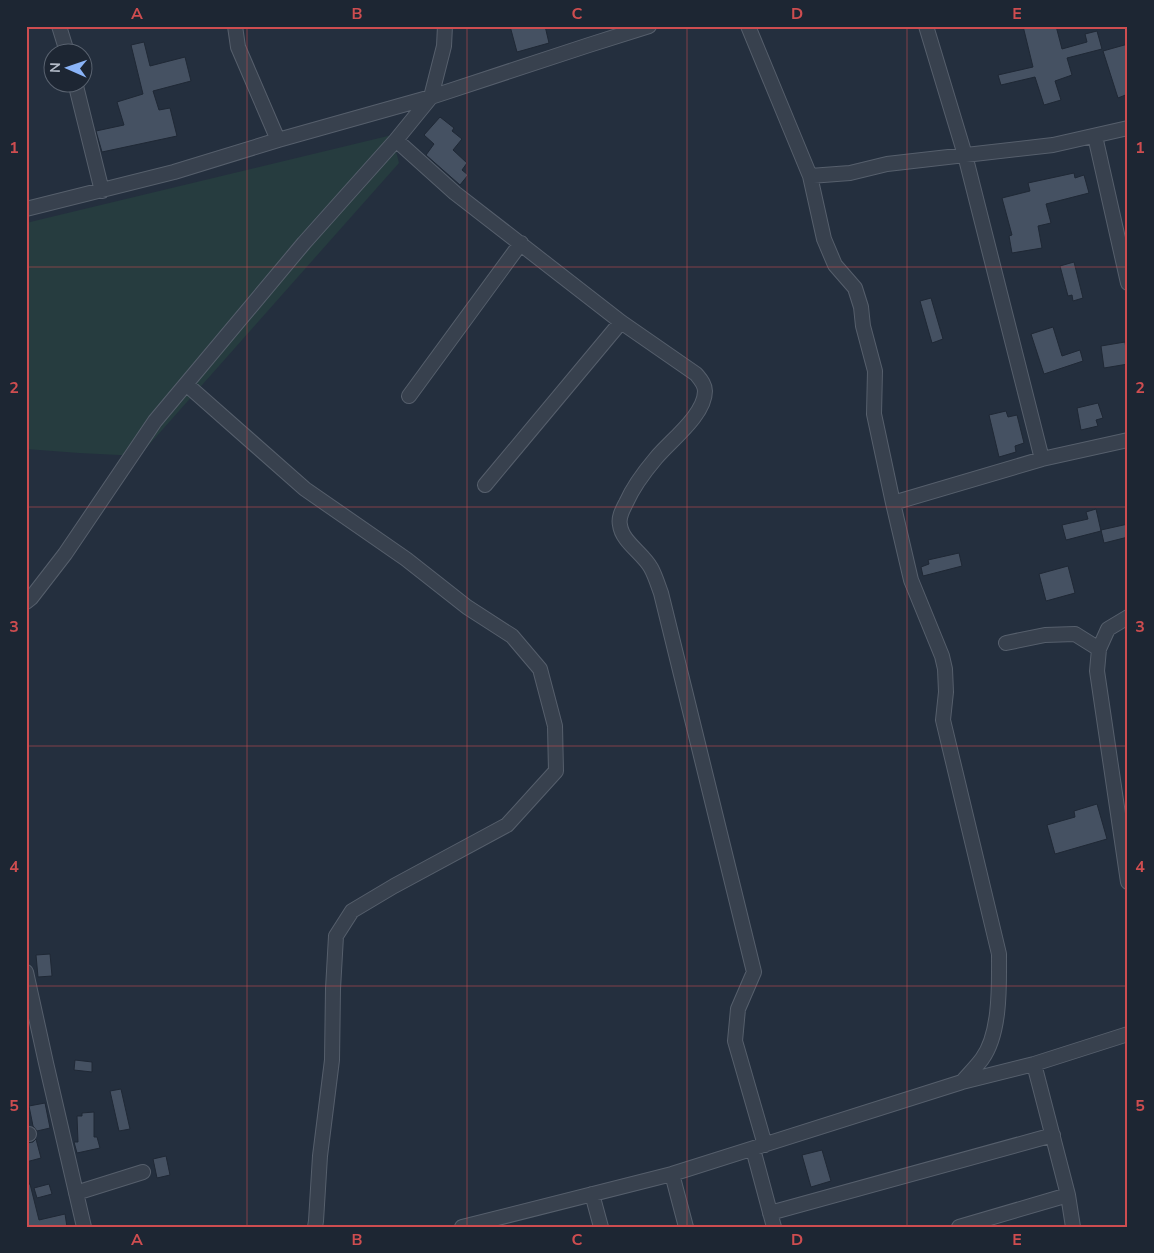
<svg xmlns="http://www.w3.org/2000/svg" width="1154" height="1253" viewBox="0 0 1154 1253" font-family="'Nunito Sans',sans-serif">
	<style>
		.green { fill: #263c3f }
		.building { fill: #455162; stroke: #1f2835 }
		.lines { fill: none; stroke-linecap: round; stroke-linejoin: round }
		.minor-casing { stroke: #565f6c; stroke-width: 16 }
		.minor { stroke: #38414e; stroke-width: 14 }
		.grid { fill: none; stroke: #ce4d50; stroke-width: 1; stroke-opacity: 0.55 }
		.neatline { fill: none; stroke: #ce4d50; stroke-width: 2 }
		.grid-label { font-size: 16px; text-anchor: middle; font-weight: bold; fill: #ce4d50 }
	</style>
	<rect width="100%" height="100%" fill="#242f3e"/>
	<!-- green -->
	<path class="green" d="M392,135l7,28 -260,293 -60,-3 -53,-4v-226z"/>
	<!-- building -->
	<path class="building" d="M510,26h35l4,17 -32,9z
		M1023,26h33l6,23 25,-7 -2,-8 12,-3 5,18 -35,9 5,17 -17,6 6,19 -17,5 -9,-28 -34,8 -3,-10 35,-8z
		M144,42l6,24 35,-9 6,24 -38,10 6,19 11,-2 7,28 -75,16 -6,-21 28,-6 -7,-23 26,-8 -12,-49z
		M1128,44v50l-10,4 -15,-47z
		M440,117l14,11 -2,3 10,8 -9,11 14,13 -5,7 6,5 -8,10 -34,-30 8,-11 -10,-9z
		M1074,173l1,5 9,-3 5,18 -43,11 5,19 -13,3 4,22 -30,5 -3,-17 3,-1 -10,-37 28,-7 -2,-8z
		M1074,262l9,36 -10,3 -1,-6 -4,1 -8,-30z
		M931,298l12,41 -11,4 -12,-42z
		M1053,327l9,29 18,-6 3,11 -39,13 -13,-40z
		M1125,342l3,22 -24,4 -3,-22z
		M1098,403l5,15 -7,2 2,6 -17,4 -4,-22z
		M1006,411l2,6 9,-2 7,28 -9,3 1,6 -17,5 -10,-42z
		M1096,509l5,22 -35,9 -4,-15 26,-6 -2,-7z
		M1128,524v13l-24,6 -3,-13z
		M959,553l3,13 -39,10 -2,-9 8,-3 -1,-4z
		M1068,566l7,27 -29,8 -7,-27z
		M1097,804l10,35 -52,15 -8,-29 28,-8 -1,-6z
		M50,954l2,22 -14,1 -2,-22z
		M75,1060l17,2v10l-18,-2z
		M121,1089l9,40 -11,2 -9,-40z
		M45,1103l5,25 -13,3 -4,-5 -4,-20z
		M94,1112v25h3l3,11 -23,5 -3,-11h4l-1,-26h5v-3z
		M36,1139l5,19 -15,4v-19l7,-1z
		M822,1150l9,31 -20,6 -9,-32z
		M166,1156l4,19 -13,3 -4,-19z
		M26,1184h4l9,36 26,-6 2,13h-41z
		M49,1184l3,10 -15,4 -3,-10z"/>
	<g class="lines">
		<!-- minor casing -->
		<g class="minor-casing">
			<path id="minor" d="M59,26l8,26
				M235,26l3,21 40,93
				M748,26l62,150 40,-3 37,-9 166,-19 75,-17
				M926,26l39,129 77,304
				M75,82l27,109
				M1095,136l33,147
				M396,140l59,53 166,129 75,52c4,5 9,10 9,17 0,24 -35,50 -49,67 -11,13 -23,29 -30,45 -3,6 -8,14 -6,22 2,17 23,28 31,43 4,7 7,17 10,25l93,379 -16,37 -3,32 30,104
				M810,176l14,63 11,26 20,23 6,19 2,19 12,45 -1,43 19,89 18,77 31,76 3,13 1,23 -3,28 56,234c0,30 2,79 -17,105 -6,8 -13,15 -20,23
				M26,209l148,-37 104,-32 153,-43 158,-52 60,-19
				M186,384l119,105 101,70 61,48 45,29 28,33 15,57 1,45 -49,54 -113,61 -42,25 -16,25 -3,53 -1,71 -12,96 -4,65 -1,6
				M409,396l112,-153
				M485,485l136,-163
				M893,503l149,-44 86,-19
				M26,602l5,-4 34,-44 90,-133 149,-178 92,-103 35,-43 13,-51 1,-20
				M1128,617l-20,12 -9,20 -2,22 31,211
				M1006,643l39,-8 30,-1 24,15
				M26,972l20,91 38,164
				M1034,1064l34,131 5,32
				M26,1134h3
				M753,1149l21,78
				M672,1174l14,53
				M76,1193l67,-21
				M592,1194l9,33
				M770,1213l283,-78
				M462,1227l210,-53 290,-92 72,-18 94,-30
				M959,1227l109,-32"/>
		</g>
		<!-- minor -->
		<use href="#minor" class="minor"/>
	</g>
	<!-- grid -->
	<path class="grid" d="M247,26v1201M467,26v1201M687,26v1201M907,26v1201M26,267h1102M26,507h1102M26,746h1102M26,986h1102"/>
	<!-- border -->
	<rect width="1154" height="1253" fill="none" stroke="#1d2633" stroke-width="55"/>
	<!-- north arrow -->
	<g transform="translate(68 68) rotate(272)"><circle r="24" fill="#1d2633" stroke="#59626f"/>
	<path d="M0-4L9 19L0 12L-9 19Z" fill="#8ab4f8"/>
	<text y="-8" font-size="14" font-weight="bold" text-anchor="middle" fill="#b4bcc9">N</text>
	</g>
	<rect x="28" y="28" width="1098" height="1198" class="neatline"/>
	<g class="grid-label">
		<text x="137" y="19">A</text>
		<text x="357" y="19">B</text>
		<text x="577" y="19">C</text>
		<text x="797" y="19">D</text>
		<text x="1017" y="19">E</text>
		<text x="14" y="153">1</text>
		<text x="1140" y="153">1</text>
		<text x="14" y="393">2</text>
		<text x="1140" y="393">2</text>
		<text x="14" y="632">3</text>
		<text x="1140" y="632">3</text>
		<text x="14" y="872">4</text>
		<text x="1140" y="872">4</text>
		<text x="14" y="1111">5</text>
		<text x="1140" y="1111">5</text>
		<text x="137" y="1245">A</text>
		<text x="357" y="1245">B</text>
		<text x="577" y="1245">C</text>
		<text x="797" y="1245">D</text>
		<text x="1017" y="1245">E</text>
	</g>
</svg>
